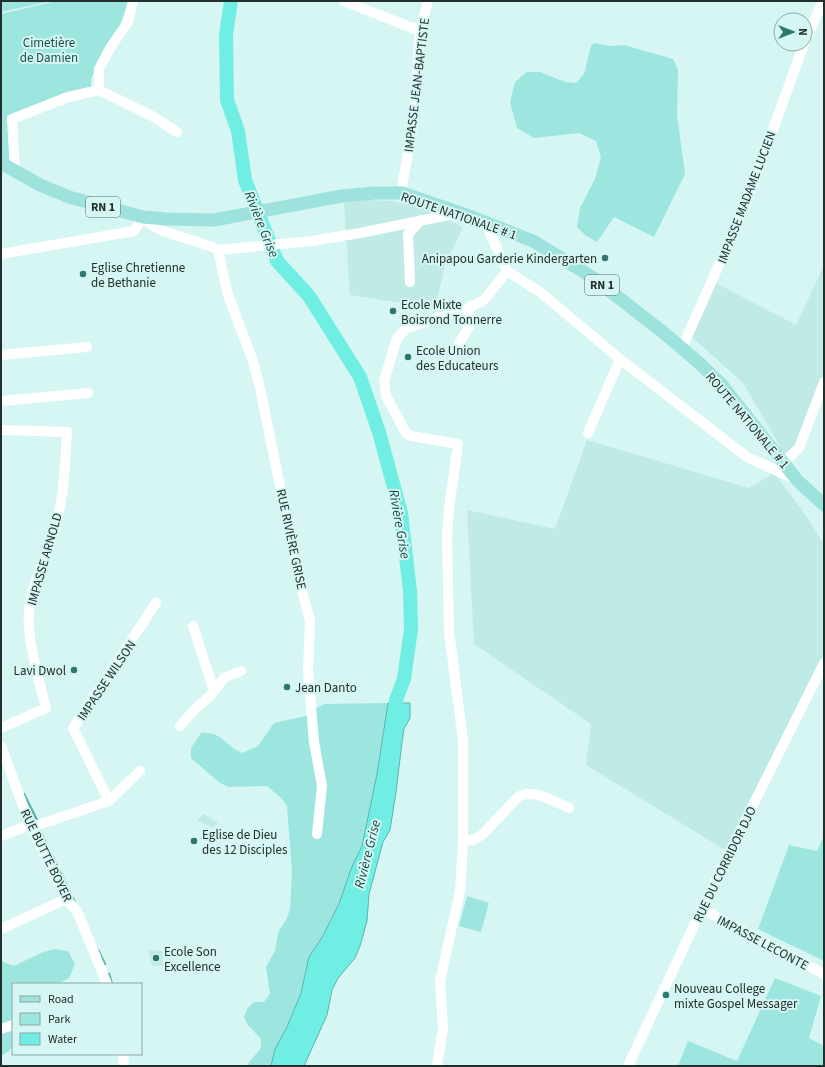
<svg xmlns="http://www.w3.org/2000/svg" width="825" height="1067" viewBox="0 0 825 1067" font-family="'Source Sans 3',sans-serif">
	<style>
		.built { fill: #c0eae5 }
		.green { fill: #9ce6df }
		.water { fill: #71eee4; stroke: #59b5ad }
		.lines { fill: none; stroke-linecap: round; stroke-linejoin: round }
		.stream { stroke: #59b5ad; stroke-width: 2.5 }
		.river { stroke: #71eee4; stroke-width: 14 }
		.minor { stroke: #fff; stroke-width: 10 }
		.major { stroke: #9de2dc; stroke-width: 13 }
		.poi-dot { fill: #2e7670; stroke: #d5f6f2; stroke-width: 1.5 }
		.labels { text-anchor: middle; stroke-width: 4; stroke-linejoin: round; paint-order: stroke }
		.shield { fill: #d5f6f2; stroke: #586b68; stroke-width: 1 }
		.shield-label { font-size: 12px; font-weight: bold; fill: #222f2d }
		.park-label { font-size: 13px; fill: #19504c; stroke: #d5f6f2 }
		.street-label { font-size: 13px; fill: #222f2d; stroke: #d5f6f2 }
		.poi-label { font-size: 13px; fill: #222f2d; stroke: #d5f6f2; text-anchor: start }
		.water-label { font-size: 14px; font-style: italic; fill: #164e4a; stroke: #d5f6f2 }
	</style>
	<rect width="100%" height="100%" fill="#d5f6f2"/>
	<!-- built -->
	<path class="built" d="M361,200l31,1 37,9 34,17 -18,38 -10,43 -85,-13 -6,-92z
		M822,270l2,1v117l-21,58 -18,9 -42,-72 -51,-46 24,-54 80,42z
		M587,440l162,48 25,-15 31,41 19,31v111l-97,195 -141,-86 5,-41 -117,-80 -7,-134 88,19z
		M203,814l15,9 -5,5 -16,-8z
		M148,950l14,1 1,15h-11z"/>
	<!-- green -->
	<path class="green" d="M1,1h51l-51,11z
		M56,1h73l-11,29 -27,48v11c-28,4 -52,14 -78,25l1,50 -13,-7v-143z
		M594,43l16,3 14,-1 49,14 5,11 -1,45 8,59 -31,63 -40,-20 -17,25 -12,-7 -8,-8 3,-19 15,-29 6,-22 -5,-16 -17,-8 -45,5 -17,-10 -7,-26 5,-20 12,-10h13l25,10 11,1 8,-9 7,-28z
		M388,703l-11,71 -15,72 -11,23 -12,35 -16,32 -14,21 -8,36 -14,34 -12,22 -4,17h-25l15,-18v-9l-13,-14 -4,-8 3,-8 7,-7h10l6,-8 -4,-27 9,-16 3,-18 9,-15 3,-9 2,-38 -5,-65 -5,-7 -15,-13 -38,1 -9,-4 -29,-25v-10l10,-15c21,-2 24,13 41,20l16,-7 16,-23 32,-7 4,-5 15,-7z
		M824,836v125l-66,-32 31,-84 28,6z
		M467,896l22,7 -8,29 -22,-6z
		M54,949l14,2 7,13 -6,14 -11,6h-45v61l-4,6 -8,5v-95l13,5 27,-13z
		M775,978l46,18 -12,42 15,8v20h-146l10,-25 49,20z"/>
	<!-- water -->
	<path class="water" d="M388,703h22v15l-6,11 -2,13 -6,50 -6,38 -7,12 -14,52 -2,27 -7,25 -5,12 -17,20 -6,12 -5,25 -23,51h-33l4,-17 12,-22 14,-34 8,-36 14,-21 16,-32 12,-35 11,-23 15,-72z"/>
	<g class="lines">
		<!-- stream -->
		<path class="stream" d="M24,794l14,28
			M40,831l35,72
			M98,950l7,14
			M109,974l3,10"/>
		<!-- river -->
		<path class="river" d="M231,1l-5,34 1,65 11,31 7,49 32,81 32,35 51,81 19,55 22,81 9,78 1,38 -7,50 -8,21 -1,22"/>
		<!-- minor -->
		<path class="minor" d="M344,1l76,30
			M805,41l18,-40
			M99,90l55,27 23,15
			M15,171l-3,-52 56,-22 31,-7v-21l11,-21 18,-26 5,-21
			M402,193l1,-12 10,-55 7,-95 8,-30
			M485,222l22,49 33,21 80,67 127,98 48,22
			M218,250l10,45 25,66 7,27 40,196 10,36 -2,51 6,71 8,44 -5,48
			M1,254l133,-23 9,-14c14,19 54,21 75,33l94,-9 48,-8 99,-20
			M410,282l-2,-48 13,-14
			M682,348l64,-144 58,-160
			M457,352l2,-8 12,-21 -3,-15
			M1,355l86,-8
			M1,401l87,-8
			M1,430l66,2c-2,32 -3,66 -12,97 -8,27 -23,52 -26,80 -3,29 10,71 17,99l-45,20
			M588,433l32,-74
			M784,462l15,-14 25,-66
			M193,626l21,65
			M180,726l14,-16 17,-15 13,-17 17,-7
			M1,746l29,79 36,74 11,12 30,73
			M109,801l31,-30
			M32,827l77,-26 -36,-73 83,-125
			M1,836l29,-11
			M463,841l10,-1 9,-5 36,-38c15,-9 36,5 51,11
			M702,909l122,65
			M1,929l65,-30
			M1,1029l12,-4
			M123,1054l1,12
			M437,1066l6,-38 -3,-47 20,-90 3,-50v-100l-14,-110 -2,-95 2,-28 9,-64 -47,-8 -5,-3 -20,-37 -2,-15 13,-43 10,-10 61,-20 16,-8 23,-29
			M628,1066l85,-181 111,-222"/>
		<!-- major -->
		<path class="major" d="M1,163l39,22 29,12 74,20 23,2 48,1 128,-24 33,-3h27l70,24 61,24 59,36 72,56 34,29 24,23 75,95 27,25"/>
	</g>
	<!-- markers -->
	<g class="poi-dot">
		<circle cx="605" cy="258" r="4"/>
		<circle cx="83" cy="274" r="4"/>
		<circle cx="393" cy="311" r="4"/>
		<circle cx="408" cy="357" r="4"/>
		<circle cx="74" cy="670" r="4"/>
		<circle cx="287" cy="687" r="4"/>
		<circle cx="194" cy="841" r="4"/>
		<circle cx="156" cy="958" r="4"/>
		<circle cx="666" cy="995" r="4"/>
	</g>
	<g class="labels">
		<!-- shield labels -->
		<g class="shield">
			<rect x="86" y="197" width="34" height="20" rx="3"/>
			<rect x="585" y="275" width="34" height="20" rx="3"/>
		</g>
		<g class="shield-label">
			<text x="103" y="211">RN 1</text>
			<text x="602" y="289">RN 1</text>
		</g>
		<!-- park labels -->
		<g class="park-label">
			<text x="49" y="47">Cimetière<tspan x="49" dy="15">de Damien</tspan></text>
		</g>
		<!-- street labels -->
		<g class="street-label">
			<text transform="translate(416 85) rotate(-83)" y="5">IMPASSE JEAN-BAPTISTE</text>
			<text transform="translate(746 197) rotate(-69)" y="5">IMPASSE MADAME LUCIEN</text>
			<text transform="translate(459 215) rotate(19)" y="5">ROUTE NATIONALE # 1</text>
			<text transform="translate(748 420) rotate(50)" y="5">ROUTE NATIONALE # 1</text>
			<text transform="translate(292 539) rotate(78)" y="5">RUE RIVIÈRE GRISE</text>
			<text transform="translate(44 559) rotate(-74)" y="5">IMPASSE ARNOLD</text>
			<text transform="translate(106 680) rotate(-56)" y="5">IMPASSE WILSON</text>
			<text transform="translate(47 855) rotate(64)" y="5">RUE BUTTE BOYER</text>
			<text transform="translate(724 864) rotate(-64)" y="5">RUE DU CORRIDOR DJO</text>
			<text transform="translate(763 942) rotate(28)" y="5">IMPASSE LECONTE</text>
		</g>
		<!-- poi labels -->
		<g class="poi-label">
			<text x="597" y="263" text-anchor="end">Anipapou Garderie Kindergarten</text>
			<text x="91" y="272">Eglise Chretienne<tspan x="91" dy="15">de Bethanie</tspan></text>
			<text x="401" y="309">Ecole Mixte<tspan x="401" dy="15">Boisrond Tonnerre</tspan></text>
			<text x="416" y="355">Ecole Union<tspan x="416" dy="15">des Educateurs</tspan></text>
			<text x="66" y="675" text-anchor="end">Lavi Dwol</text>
			<text x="295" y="692">Jean Danto</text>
			<text x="202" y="839">Eglise de Dieu<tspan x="202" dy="15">des 12 Disciples</tspan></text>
			<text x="164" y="956">Ecole Son<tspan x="164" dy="15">Excellence</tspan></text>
			<text x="674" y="993">Nouveau College<tspan x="674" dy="15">mixte Gospel Messager</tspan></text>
		</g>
		<!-- water labels -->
		<g class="water-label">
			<text transform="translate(262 224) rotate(68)" y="5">Rivière Grise</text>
			<text transform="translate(400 524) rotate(80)" y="5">Rivière Grise</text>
			<text transform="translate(367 854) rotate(-76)" y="5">Rivière Grise</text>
		</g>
	</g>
	<!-- border -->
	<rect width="825" height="1067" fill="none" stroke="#222f2d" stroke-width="4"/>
	<!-- legend -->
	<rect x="12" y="983" width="130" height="72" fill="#d5f6f2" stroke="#8da6a3"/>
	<rect x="20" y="996" width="20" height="6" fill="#9de2dc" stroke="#8da6a3"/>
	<text x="48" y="1003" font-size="12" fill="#222f2d">Road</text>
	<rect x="20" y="1013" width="20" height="12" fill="#9ce6df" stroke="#8da6a3"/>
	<text x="48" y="1023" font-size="12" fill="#222f2d">Park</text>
	<rect x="20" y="1033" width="20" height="12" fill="#71eee4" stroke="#8da6a3"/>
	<text x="48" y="1043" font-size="12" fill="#222f2d">Water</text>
	<!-- north arrow -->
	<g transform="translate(793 32) rotate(90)"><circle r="19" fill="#d5f6f2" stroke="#8da6a3"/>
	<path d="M0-3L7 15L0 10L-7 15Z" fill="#2e7670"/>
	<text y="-6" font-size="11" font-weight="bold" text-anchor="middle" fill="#222f2d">N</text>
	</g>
</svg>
